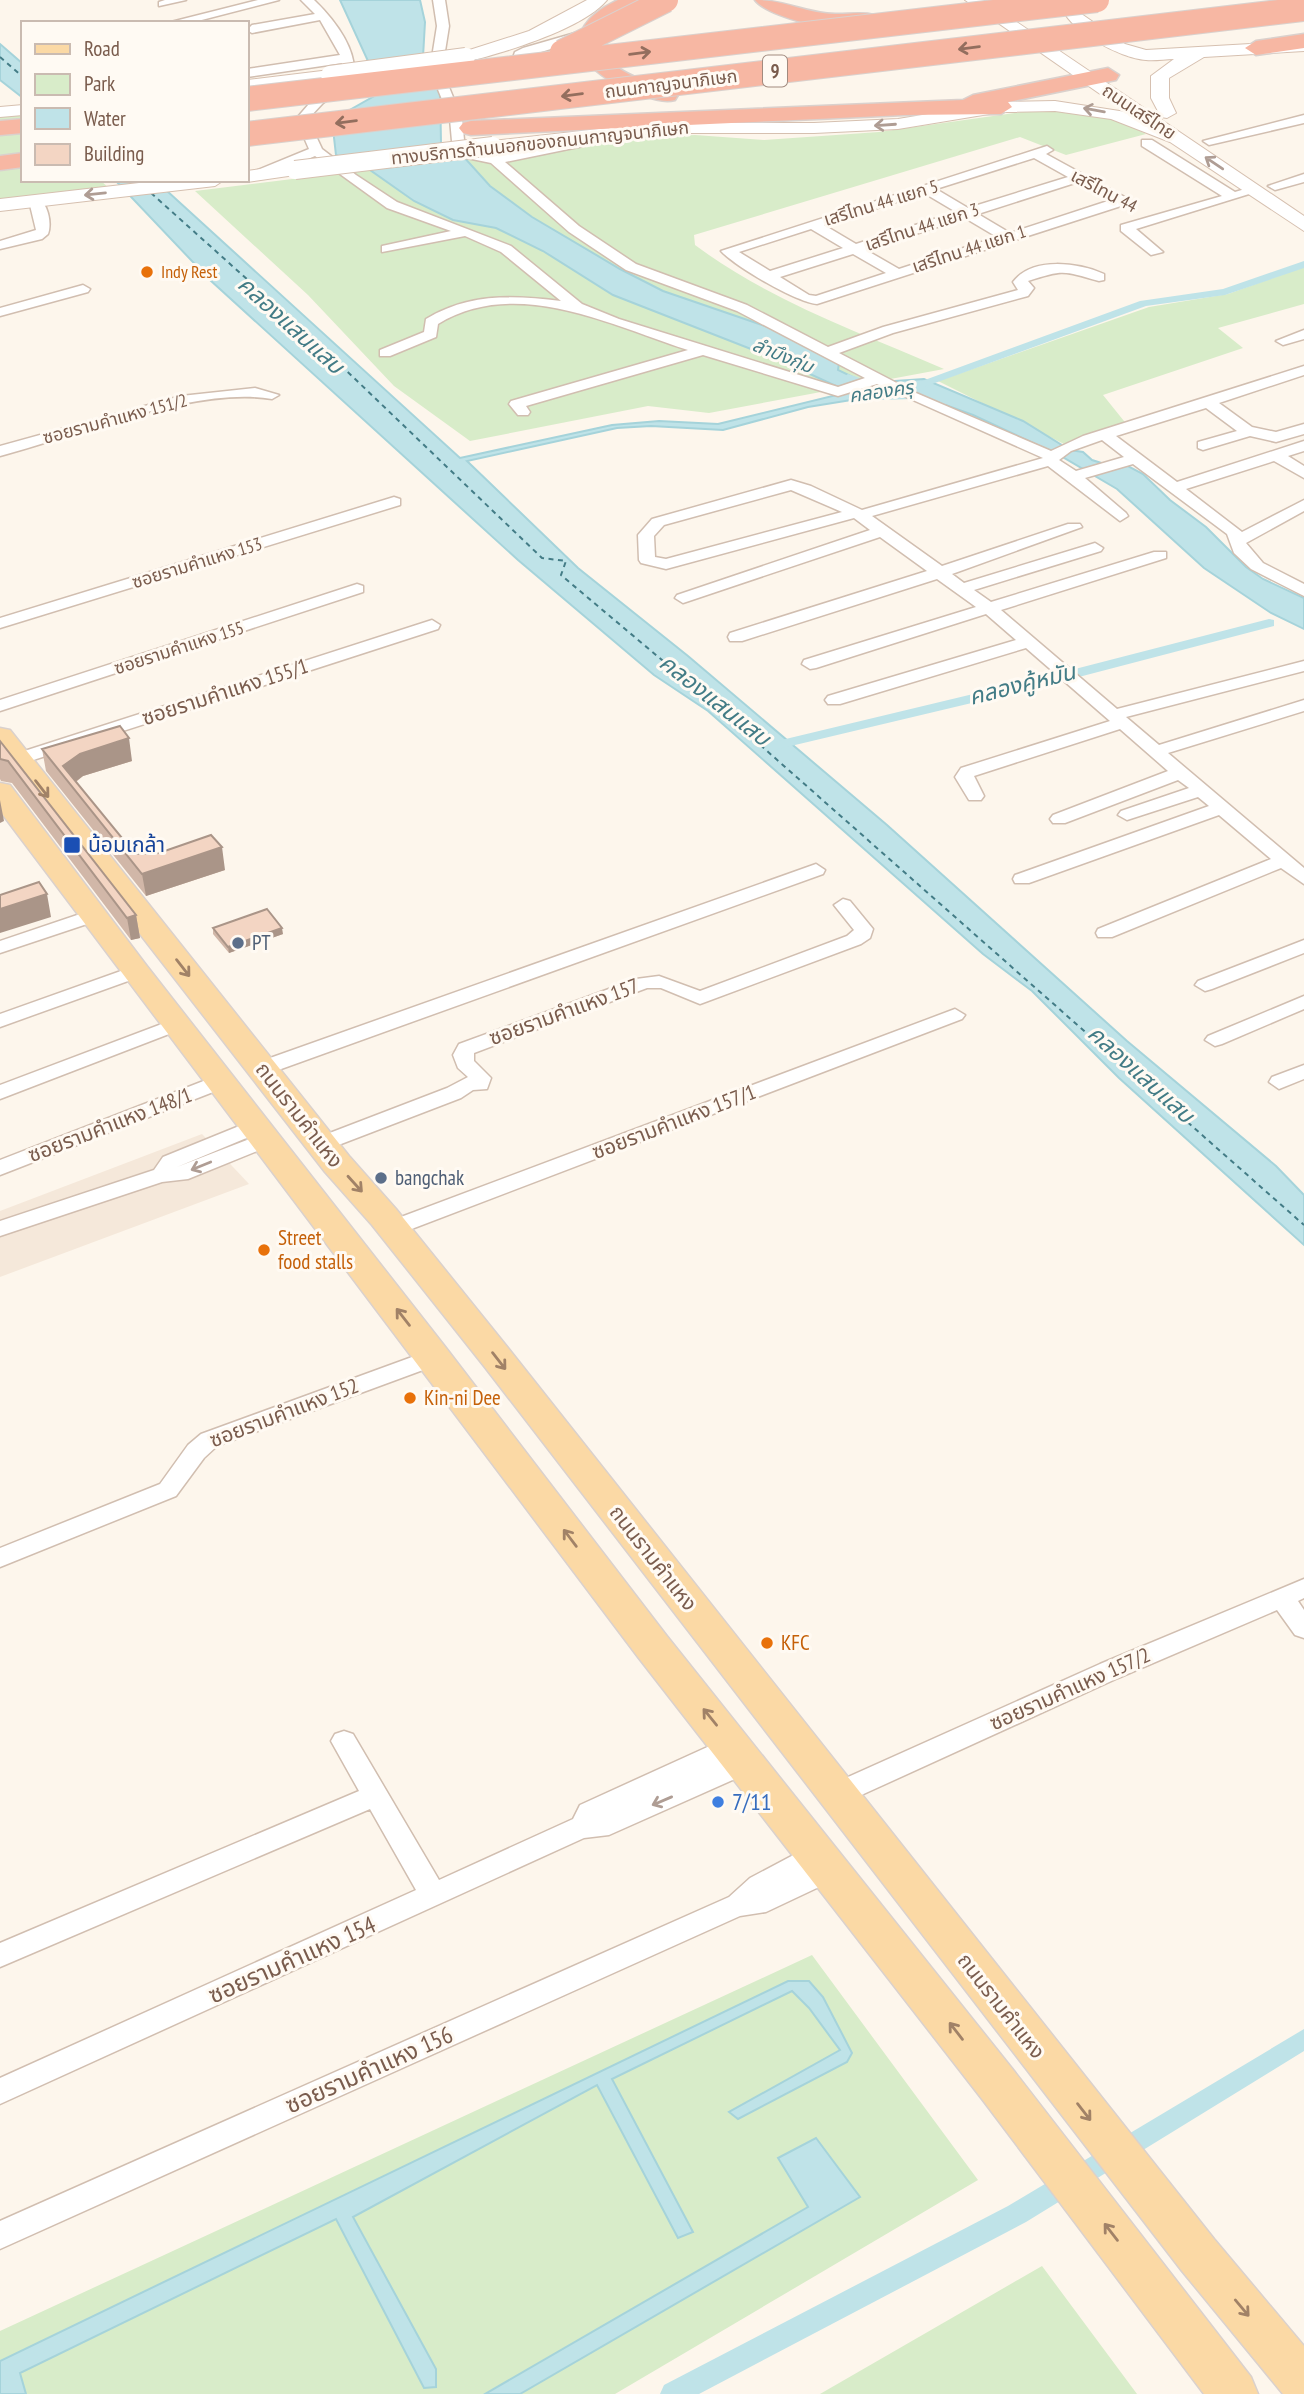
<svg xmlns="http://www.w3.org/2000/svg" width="1304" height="2394" viewBox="0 0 1304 2394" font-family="'PT Sans Narrow','Noto Sans Thai',sans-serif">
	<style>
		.residential { fill: #f5e8da }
		.green { fill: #d8ecc9 }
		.water { fill: #bfe3e8; stroke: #a5d3da; stroke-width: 2 }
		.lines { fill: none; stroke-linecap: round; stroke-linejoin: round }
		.canal { fill: #bfe3e8; fill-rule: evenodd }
		.river { fill: #bfe3e8; fill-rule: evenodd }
		.ferry { stroke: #437c86; stroke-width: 2; stroke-dasharray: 5 4.5; stroke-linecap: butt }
		.street-casing { stroke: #d1beb0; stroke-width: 3 }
		.secondary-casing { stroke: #d6c0b0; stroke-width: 2 }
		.primary-casing { stroke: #dad1cd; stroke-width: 3 }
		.highway-casing { stroke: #dad1cd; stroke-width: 3 }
		.street { fill: #fff; fill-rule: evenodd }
		.secondary { fill: #fff; fill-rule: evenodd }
		.primary { fill: #fbd9a5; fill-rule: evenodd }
		.highway { fill: #f7b7a3; fill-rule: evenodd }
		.secondary-bridge-casing { stroke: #d6c0b0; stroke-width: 20; stroke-linecap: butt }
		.highway-bridge-casing { stroke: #dad1cd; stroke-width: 26; stroke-linecap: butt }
		.secondary-bridge { stroke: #fff; stroke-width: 18 }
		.highway-bridge { stroke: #f7b7a3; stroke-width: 24 }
		.wall { fill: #d1b7a8 }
		.shaded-wall { fill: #aa9588 }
		.building { fill: #f3d5c3; stroke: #aa9588; stroke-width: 2 }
		.oneway { stroke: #936e5e }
		.oneway2 { stroke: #af9d94 }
		.oneway3 { stroke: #a18267 }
		.food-dot { fill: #e8710a; stroke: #fffaf3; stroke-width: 2.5 }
		.transit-dot { fill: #1a4fb4; stroke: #fffaf3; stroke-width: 2.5 }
		.service-dot { fill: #5c6f8a; stroke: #fffaf3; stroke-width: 2.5 }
		.shop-dot { fill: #3f7fe0; stroke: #fffaf3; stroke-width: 2.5 }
		.labels { text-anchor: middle; stroke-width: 6; stroke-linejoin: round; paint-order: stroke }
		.far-street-label { font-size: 18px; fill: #7a5c4d; stroke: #fffaf3 }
		.far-food-label { font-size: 18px; fill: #c56008; stroke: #fffaf3; text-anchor: start }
		.shield { fill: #fffaf3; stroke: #a28b7f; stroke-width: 2 }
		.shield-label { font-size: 19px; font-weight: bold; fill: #7a5c4d }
		.far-water-label { font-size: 19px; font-style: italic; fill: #437c86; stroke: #fffaf3 }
		.street-label { font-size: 21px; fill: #7a5c4d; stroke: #fffaf3 }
		.transit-label { font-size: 21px; fill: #164399; stroke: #fffaf3; text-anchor: start }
		.service-label { font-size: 21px; fill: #4e5e75; stroke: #fffaf3; text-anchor: start }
		.food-label { font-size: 21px; fill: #c56008; stroke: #fffaf3; text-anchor: start }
		.water-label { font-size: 23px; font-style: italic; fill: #437c86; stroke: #fffaf3 }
		.near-shop-label { font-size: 24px; fill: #366cbe; stroke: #fffaf3; text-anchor: start }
		.near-street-label { font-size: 24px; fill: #7a5c4d; stroke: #fffaf3 }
	</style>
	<rect width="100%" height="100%" fill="#fdf6ec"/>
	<!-- residential -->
	<path class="residential" d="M202,1134l47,50 -249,93v-66z"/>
	<!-- green -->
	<path class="green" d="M1022,112h45l44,5 35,17 -80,21 -46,-18 -326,98 1,10c75,56 164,87 249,124l-235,44 -61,-7 -178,35 -76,-55 -86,-91 -113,-104 427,-53 73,-3 69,5 115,-8z
		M23,114v66h77l11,10 -111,12v-86z
		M1304,267v37l-86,24 25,20 -140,47 25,31 -64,18 -126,-63 211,-74 79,-13z
		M812,1955l166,225 -363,214h-95l340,-197 -44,-59 -8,69 -323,187h-459l-7,-21 318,-155 87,170 12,-1v-18l-84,-152 245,-132 81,153 14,-6 -81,-153 181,-88 17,17 31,42 -111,62 123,-59 -64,-72 -788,380v-30z
		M1042,2266l95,128h-317z"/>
	<!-- water -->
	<path class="water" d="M340,0h80l5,22 -2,35 17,29 1,57 22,13 27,30 42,31 88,52 43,22 111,38 65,34 -1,7 27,13 59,-4 99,42 47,29 13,2 9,8 19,6 15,-1 17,9 27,26 36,27 40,40 17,12 41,19v31l-33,-16 -67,-45 -87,-79 -58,-34 -86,-40 -66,-24 -99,16 -85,23 -72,-4 -34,2 -150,33 111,107 110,88 199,169 240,216 149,125 28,29v50l-185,-167 -87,-87 -49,-37 -275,-243 -54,-36 -136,-115 -308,-280 -95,-100h40l305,278 152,-33 47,-4 59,3 131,-32 -65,-30 -171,-67 -70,-44 -47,-23 -43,-8 -39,-19 -47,-33 -31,-13 -4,-35 44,-25 -8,-34z
		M0,44l23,20v34l-23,-18z
		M788,1981h21l14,16 29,56 -5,9 -109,57 -9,-7 111,-62 -31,-42 -17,-17 -180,88 81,153 -15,6 -81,-153 -244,132 83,152v18l-12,1 -88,-169 -316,154 6,21h-26v-33z
		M816,2138l44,59 -340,197h-35l323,-187 -30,-49z"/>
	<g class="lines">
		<!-- canal -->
		<path class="canal" d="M1304,261v7l-79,27 -79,11 -233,85 -10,-3 237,-87 83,-12z
			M1269,619l5,1v6l-222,58 -278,66 -7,-4 2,-3 275,-66z
			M1304,2029v22l-278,171 -327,172h-39l4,-9 344,-179z"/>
		<!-- river -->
		<path class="river" d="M848,374c11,3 22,9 33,12 21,4 55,-7 70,15l-11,7 -28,-9 -32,1 -40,-14 -3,-5z"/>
		<!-- ferry -->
		<path class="ferry" d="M0,57l23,20
			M151,193l156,140 235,225 24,3 -5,14 146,123 597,527"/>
		<!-- street casing -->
		<g class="street-casing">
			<path id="street" d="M165,0h21l-27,6v-4z
				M258,0h21l-89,23h-23z
				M301,0h13c20,19 48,54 38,83l-29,20 -15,16 14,30 34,26 41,27 114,44 71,58 37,15 219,68 27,-9 -128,-67 -111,-41 -57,-38 -78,-69 -24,-5 -15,-17 -2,-22 -20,-49 7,-44 -4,-26h12l4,26 -7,44 20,49 2,21 12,12 19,4 116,-26v6l-13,7 -93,19 74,64 57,38 111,41 81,42 55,-20 135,-37 -5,-8c19,-26 66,-19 91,-8v6l-5,1c-36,-10 -34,-12 -71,0l6,7 -6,8 -135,37 -54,20 77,40 135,58 32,-15 221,-70v9l-85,28 33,24 24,5 28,-8v10l-28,8 -26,-6 -47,14 -5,-2v-6l39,-11 -31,-23 -90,28 61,46 127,-41v10l-16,5 16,10v12l-30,-17 -88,28 56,43 62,-32v11l-58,32 17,20 41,21v12l-53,-27 -17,-16 -7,-19 -94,-70 -48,14 41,35 2,3 -8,5 -72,-55 -176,50 70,50 126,-42h12l2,3 -130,47 12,9 131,-40 8,5 -2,3 -127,39 17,12 163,-50h12v6l-165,52 116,99 187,-48v10l-178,46 33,28 145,-45v11l-136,42 136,115v16l-23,-16 -169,69h-14l-2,-4 2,-4 173,-70 -52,-44 -190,68h-14l-2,-4 2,-4 194,-69 -11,-9 -71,23 -9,-5 3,-4 68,-23 -11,-8 -113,43h-12l-3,-4 3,-4 115,-44 -48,-42 -146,47 10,20 -3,4h-12l-14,-23 6,-9 149,-47 -84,-73 -186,56h-12l-3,-4 3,-4 188,-56 -30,-26 -170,54 -6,1 -8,-5 2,-4 172,-53 -39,-28 -195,62h-12l-2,-4 2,-4 197,-62 -47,-34 -191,64 -6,2 -8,-5 2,-3 193,-65 -16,-12 -188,51 -25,-6 -2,-3 -1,-25 14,-16 139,-39 20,6 51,24 181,-52 -166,-74 -39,12 -135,-41 -177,51 4,6 -2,3h-10l-9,-11 2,-3 177,-51c-78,-25 -172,-74 -250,-26l-2,13 -46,19h-10v-6l44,-18 2,-13c43,-26 86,-24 135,-18l-60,-49 -36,-16 -83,16v-6l69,-15 -64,-23 -72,-52 -52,22h-10v-6l56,-23 -13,-30 19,-22 27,-18v-16l-95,14v-8l93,-14 -20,-35 -68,13 -5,-3 5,-5 63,-11zM1102,440l22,17 -48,14 -17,-11 12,-9zM791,490l51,22 -176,47 -11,-2 -1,-21 10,-11z
				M582,31l6,4 -2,3 -61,19 -5,14 -18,5 -6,-4 14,-6 5,-14 8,-4z
				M1304,115v8l-95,22 -6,-4z
				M1142,140h10l83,52 20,-6 7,4 -126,39 27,23 -12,3 -30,-24v-6l101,-29 -80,-50z
				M1047,146l6,4 -7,4 86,47v6l-11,-1 -304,98c-21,-2 -81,-37 -96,-53zM1034,158l34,19 -100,31 -32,-19zM1078,182l33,18 -101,33 -32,-19zM924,193l32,19 -100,32 -32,-19zM965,218l32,19 -98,32 -33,-19zM811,229l32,19 -73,23 -31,-19zM853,254l33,19 -70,23 -7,-1 -29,-18z
				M1304,174v8l-29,8 -7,-4z
				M36,197c12,5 16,26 12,37l-6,5 -42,10v-8l36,-11 -7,-29z
				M83,285l7,4 -2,3 -88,24v-8z
				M1304,330v9l-21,6 -7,-4z
				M255,388l24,7 -7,4c-78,-13 -194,37 -272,57v-10l181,-50z
				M394,497l6,2v6l-400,123v-10z
				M357,584l6,2v6l-363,119v-11z
				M432,620l8,5 -2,4 -414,134 -6,1 -9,-5 3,-4z
				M816,864l9,6 -2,4 -553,199h-14l-3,-5 3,-5z
				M843,899l7,2 23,28 -3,9 -9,6 -161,60 -39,-16h-14l-173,65v8l17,17 -4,11 -14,1 -12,8 -133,51 -7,2 -10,-7 3,-5 133,-51 21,-11 -10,-9 -5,-13 6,-11 177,-65 23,-3 41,15 147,-55 7,-6 -20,-25z
				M95,909l7,2 2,4 -2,4 -102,34v-12z
				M1304,940v13l-92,36 -7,2 -10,-6 3,-4z
				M135,966l10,6 -3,4 -142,51v-13z
				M1304,996v13l-82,35 -7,2 -10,-6 3,-4z
				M955,1009l10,6 -3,4 -561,214h-16l-3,-5 3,-5z
				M175,1019l10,6 -3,4 -182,70v-14z
				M1304,1065v14l-25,10 -10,-7 3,-5z
				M219,1075l10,7 -3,5 -226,88v-15z
				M254,1120l7,2 3,5 -3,5 -84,35 88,-34 7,2 3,5 -3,5 -84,34 -26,3 -162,54v-15l154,-51 9,-13z
				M434,1349l8,2 3,6 -3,6 -225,83 -13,12 -28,38 -176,71v-19l160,-64 28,-39 13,-11z
				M1304,1579v19l-6,3 6,9v28l-9,-3 -18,-25 -159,68 -272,124 -9,3 -9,-3 -4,-8 4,-8 272,-122z
				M344,1731l9,3 86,146 134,-61 7,-14 145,-66 9,-3 9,3 4,7 -6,8 14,2 4,7 -4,7 -146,65 -25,3 -584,266v-26l416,-188 -46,-81 -370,158v-24l359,-152 -28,-50 4,-7z
				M816,1843l9,3 4,8 -3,6 12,2 4,8 -4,8 -72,34 -26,4 -740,333v-28l729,-324 21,-19z"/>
		</g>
		<!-- secondary casing -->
		<g class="secondary-casing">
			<path id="secondary" d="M587,0h20c-24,29 -104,53 -141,62l-9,-5 3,-4 69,-22z
				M965,0h19l320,216v15l-134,-89 -59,-23 -56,-8 -54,1 -103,17 -84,4h-162l-159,18 -9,-5 9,-5 159,-18h162l84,-4 103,-17 54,-1 71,11z
				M1064,0h17l-4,5 3,8 45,31 21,6 158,-9v10l-100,6 -35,21v20l7,15 -9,5 -6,-1 -10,-19v-22l23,-17c-9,0 -19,2 -28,1 -26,-2 -78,-29 -85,-55z
				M330,70l9,5 -3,4 -89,11v-10z
				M23,105v10l-23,2v-10z
				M295,164l7,2 2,4 -2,4 -55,8 -5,-2h5v-9z
				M165,180h59l-9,6 -215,25v-12z"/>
		</g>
		<!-- primary casing -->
		<g class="primary-casing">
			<path id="primary" d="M0,728l10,2 339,426 47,53 112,139 706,891 90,107v48h-21l-101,-123 -698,-905 -112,-141 -47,-53 -325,-418z
				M0,783l10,2 136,180 300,383 220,287 348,436 237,306 7,17h-54l-222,-295 -344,-442 -638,-846z"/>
		</g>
		<!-- highway casing -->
		<g class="highway-casing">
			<path id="highway" d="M618,0h28l-42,29c-16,38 44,54 71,61l3,5 -3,5c-12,3 -25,-2 -37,-7 -55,-18 -88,-61 -20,-93z
				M755,0c31,0 49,13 80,14 13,1 39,-5 47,7 -15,21 -112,-1 -127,-21z
				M1304,34v14l-48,7 -11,-7 11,-7z
				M1108,68l11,7 -3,5 -108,22 4,5 -11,7 -97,1 -433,20 -8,-2 -4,-5 4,-5 8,-2 492,-21 10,-5z
				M23,119v14l-23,2v-14z
				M23,153v14l-23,3v-14z"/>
		</g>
		<!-- street -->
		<use href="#street" class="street"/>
		<!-- secondary -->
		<use href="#secondary" class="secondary"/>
		<!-- primary -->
		<use href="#primary" class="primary"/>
		<!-- highway -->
		<use href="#highway" class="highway"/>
		<!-- secondary-bridge casing -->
		<g class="secondary-bridge-casing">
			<path id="secondary-bridge" d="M330,75l136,-18
				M295,170l198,-24"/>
		</g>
		<!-- highway-bridge casing -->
		<g class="highway-bridge-casing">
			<path id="highway-bridge" d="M562,52l104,-52
				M247,99l850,-99
				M247,134l1057,-125"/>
		</g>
		<!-- secondary-bridge -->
		<use href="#secondary-bridge" class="secondary-bridge"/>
		<!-- highway-bridge -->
		<use href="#highway-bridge" class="highway-bridge"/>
	</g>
	<!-- wall -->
	<path class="wall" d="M0,741l136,174 4,23 -9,2 -119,-157 -11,-2 -1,-2z
		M42,749l90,12 -49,15 -7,6 59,72 90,16 -79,26 -100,-125z
		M213,928l70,6 -54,19 -16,-19z"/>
	<!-- shaded-wall -->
	<path class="shaded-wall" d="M129,738l3,23 -49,15 -12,9 -8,-19 17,-12z
		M0,800l4,21 -4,2z
		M222,847l3,23 -79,26 -4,-22z
		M47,894l4,23 -51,16v-24z
		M136,915l4,23 -9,2 -4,-22z
		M282,928l1,6 -54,19 -1,-6z"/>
	<!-- building -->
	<path class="building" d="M120,726l9,12 -49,16 -17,12 72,88 24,-1 52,-18 11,12 -80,27 -100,-125z
		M0,741l136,174 -9,3 -119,-157 -8,-2z
		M39,882l8,12 -47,15v-14z
		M267,909l15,19 -54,19 -15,-19z"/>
	<!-- one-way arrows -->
	<defs><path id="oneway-shaft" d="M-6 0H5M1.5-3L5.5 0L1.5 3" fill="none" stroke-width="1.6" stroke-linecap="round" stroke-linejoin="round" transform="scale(1.75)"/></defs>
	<g class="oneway">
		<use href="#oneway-shaft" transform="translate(969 48) rotate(173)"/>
		<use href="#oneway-shaft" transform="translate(640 53) rotate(-7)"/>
		<use href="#oneway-shaft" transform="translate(572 95) rotate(173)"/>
		<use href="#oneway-shaft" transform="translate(346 122) rotate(173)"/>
	</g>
	<g class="oneway2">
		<use href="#oneway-shaft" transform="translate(1094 110) rotate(-170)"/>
		<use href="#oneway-shaft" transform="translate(885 125) rotate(176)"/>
		<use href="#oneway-shaft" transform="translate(1214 163) rotate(-146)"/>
		<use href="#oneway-shaft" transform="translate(95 194) rotate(174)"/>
		<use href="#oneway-shaft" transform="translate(201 1166) rotate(158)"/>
		<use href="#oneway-shaft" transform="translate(662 1801) rotate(157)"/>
	</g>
	<g class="oneway3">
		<use href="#oneway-shaft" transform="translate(42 789) rotate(52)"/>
		<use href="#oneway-shaft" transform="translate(183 968) rotate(52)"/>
		<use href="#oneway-shaft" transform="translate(355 1184) rotate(48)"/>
		<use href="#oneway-shaft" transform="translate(403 1317) rotate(-128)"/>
		<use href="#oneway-shaft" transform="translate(499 1361) rotate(52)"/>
		<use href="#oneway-shaft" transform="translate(570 1538) rotate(-127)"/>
		<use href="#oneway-shaft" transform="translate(710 1717) rotate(-129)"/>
		<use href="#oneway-shaft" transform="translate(956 2031) rotate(-128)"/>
		<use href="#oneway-shaft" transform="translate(1084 2112) rotate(52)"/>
		<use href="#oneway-shaft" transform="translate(1111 2232) rotate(-128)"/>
		<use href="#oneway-shaft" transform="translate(1242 2308) rotate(50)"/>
	</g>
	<!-- markers -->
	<g class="food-dot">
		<circle cx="147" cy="272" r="7"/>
		<circle cx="264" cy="1250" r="7"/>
		<circle cx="410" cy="1398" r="7"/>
		<circle cx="767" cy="1643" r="7"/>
	</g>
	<rect class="transit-dot" x="63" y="836" width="18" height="18" rx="3.5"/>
	<g class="service-dot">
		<circle cx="238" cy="943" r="7"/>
		<circle cx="381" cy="1178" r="7"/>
	</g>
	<circle class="shop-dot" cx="718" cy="1802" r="7"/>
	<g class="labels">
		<!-- far-street labels -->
		<g class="far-street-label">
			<text transform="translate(671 84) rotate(-7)" y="6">ถนนกาญจนาภิเษก</text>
			<text transform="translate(1139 112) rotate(34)" y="6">ถนนเสรีไทย</text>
			<text transform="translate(540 143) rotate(-6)" y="6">ทางบริการด้านนอกของถนนกาญจนาภิเษก</text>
			<text transform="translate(1104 191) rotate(28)" y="6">เสรีไทน 44</text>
			<text transform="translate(881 203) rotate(-17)" y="6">เสรีไทน 44 แยก 5</text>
			<text transform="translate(922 227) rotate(-18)" y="6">เสรีไทน 44 แยก 3</text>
			<text transform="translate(969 249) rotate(-18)" y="6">เสรีไทน 44 แยก 1</text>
			<text transform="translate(115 419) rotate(-15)" y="6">ซอยรามคำแหง 151/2</text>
			<text transform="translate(197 563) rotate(-17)" y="6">ซอยรามคำแหง 153</text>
			<text transform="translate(179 648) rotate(-18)" y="6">ซอยรามคำแหง 155</text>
		</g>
		<!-- far-food labels -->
		<g class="far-food-label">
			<text x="161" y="278">Indy Rest</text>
		</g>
		<!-- shield labels -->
		<rect class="shield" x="763" y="55.5" width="24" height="31" rx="5"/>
		<g class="shield-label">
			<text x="775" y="78">9</text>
		</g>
		<!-- far-water labels -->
		<g class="far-water-label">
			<text transform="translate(783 355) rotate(22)" y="7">ลำบึงกุ่ม</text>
			<text transform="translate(881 391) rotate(-8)" y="7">คลองครุ</text>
		</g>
		<!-- street labels -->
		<g class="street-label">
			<text transform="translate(225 692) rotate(-18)" y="7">ซอยรามคำแหง 155/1</text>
			<text transform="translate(564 1012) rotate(-20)" y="7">ซอยรามคำแหง 157</text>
			<text transform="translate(299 1115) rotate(52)" y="7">ถนนรามคำแหง</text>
			<text transform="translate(674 1122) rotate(-21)" y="7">ซอยรามคำแหง 157/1</text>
			<text transform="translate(110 1125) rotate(-21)" y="7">ซอยรามคำแหง 148/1</text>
			<text transform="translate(284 1413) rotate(-21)" y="7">ซอยรามคำแหง 152</text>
			<text transform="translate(653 1558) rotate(52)" y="7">ถนนรามคำแหง</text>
			<text transform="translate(1070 1689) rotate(-24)" y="7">ซอยรามคำแหง 157/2</text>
			<text transform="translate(1001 2006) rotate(52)" y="7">ถนนรามคำแหง</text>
		</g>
		<!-- transit labels -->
		<g class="transit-label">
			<text x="88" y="852">น้อมเกล้า</text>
		</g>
		<!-- service labels -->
		<g class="service-label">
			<text x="252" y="950">PT</text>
			<text x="395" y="1185">bangchak</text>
		</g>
		<!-- food labels -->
		<g class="food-label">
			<text x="278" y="1245">Street<tspan x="278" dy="24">food stalls</tspan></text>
			<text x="424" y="1405">Kin-ni Dee</text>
			<text x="781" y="1650">KFC</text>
		</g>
		<!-- water labels -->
		<g class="water-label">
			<text transform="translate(291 325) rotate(42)" y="8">คลองแสนแสบ</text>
			<text transform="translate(1022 684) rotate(-14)" y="8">คลองคู้หมัน</text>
			<text transform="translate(715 700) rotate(38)" y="8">คลองแสนแสบ</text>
			<text transform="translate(1141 1074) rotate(42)" y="8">คลองแสนแสบ</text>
		</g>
		<!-- near-shop labels -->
		<g class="near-shop-label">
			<text x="732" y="1810">7/11</text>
		</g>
		<!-- near-street labels -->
		<g class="near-street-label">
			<text transform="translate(292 1960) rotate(-24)" y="8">ซอยรามคำแหง 154</text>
			<text transform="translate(369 2070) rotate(-24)" y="8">ซอยรามคำแหง 156</text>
		</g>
	</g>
	<!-- legend -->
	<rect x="21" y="21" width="228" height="161" fill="#fffaf3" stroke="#cabbb1" stroke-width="2"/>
	<rect x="35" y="44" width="35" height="10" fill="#fbd9a5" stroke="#cabbb1" stroke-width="2"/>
	<text x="84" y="56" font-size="21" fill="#7a5c4d">Road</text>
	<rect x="35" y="74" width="35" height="21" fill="#d8ecc9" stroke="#cabbb1" stroke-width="2"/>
	<text x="84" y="91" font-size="21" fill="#7a5c4d">Park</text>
	<rect x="35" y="108" width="35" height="21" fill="#bfe3e8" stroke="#cabbb1" stroke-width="2"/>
	<text x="84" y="126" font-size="21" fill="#7a5c4d">Water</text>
	<rect x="35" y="144" width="35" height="21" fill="#f3d5c3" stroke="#cabbb1" stroke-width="2"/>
	<text x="84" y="161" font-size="21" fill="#7a5c4d">Building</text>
</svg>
